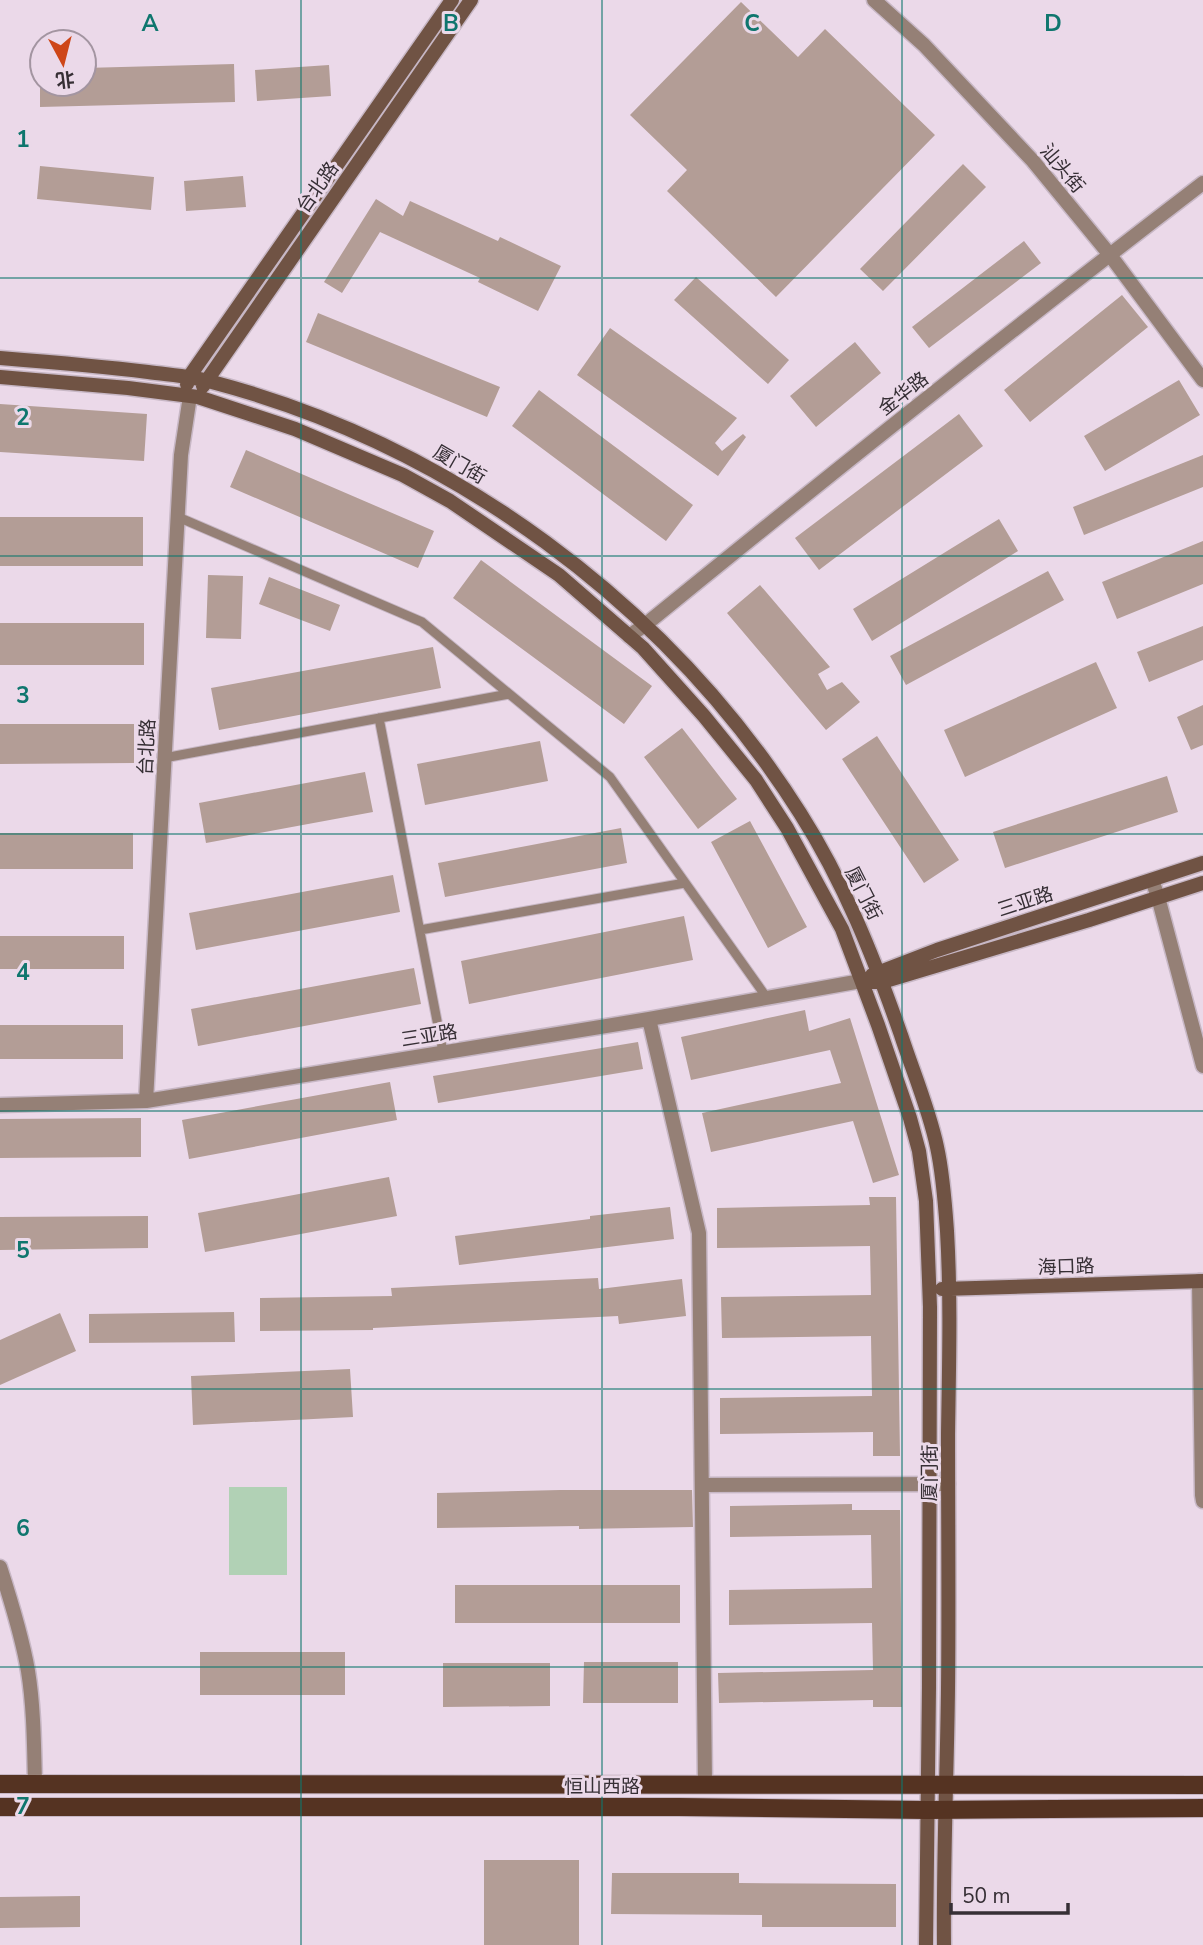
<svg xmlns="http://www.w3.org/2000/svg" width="1203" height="1945" viewBox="0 0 1203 1945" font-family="'Nunito Sans','Noto Sans SC',sans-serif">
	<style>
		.green { fill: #b1d1b5 }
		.building { fill: #b39d96 }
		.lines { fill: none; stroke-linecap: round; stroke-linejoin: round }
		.lane-casing { stroke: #c7b7c5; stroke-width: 11 }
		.street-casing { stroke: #c7b7c5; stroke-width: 17 }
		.secondary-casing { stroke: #c7b7c5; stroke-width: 17 }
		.primary-casing { stroke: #c7b7c5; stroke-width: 20 }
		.lane { stroke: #958076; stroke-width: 9 }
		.street { stroke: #958076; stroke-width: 14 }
		.secondary { stroke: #705344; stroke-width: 14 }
		.primary { stroke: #532; stroke-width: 18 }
		.grid { fill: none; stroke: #0f766e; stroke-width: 2; stroke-opacity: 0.55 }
		.labels { text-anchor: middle; stroke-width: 6; stroke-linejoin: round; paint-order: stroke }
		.street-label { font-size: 19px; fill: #362f35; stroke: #ebd9e9 }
		.grid-label { font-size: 23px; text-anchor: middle; font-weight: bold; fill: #0f766e; stroke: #ebd9e9; stroke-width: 6; stroke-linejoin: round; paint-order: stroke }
	</style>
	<rect width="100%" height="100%" fill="#ebd9e9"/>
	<!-- green -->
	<path class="green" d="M229,1487h58v88h-58z"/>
	<!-- building -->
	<path class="building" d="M741,2l57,55 27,-28 110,106 -159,162 -109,-106 20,-21 -57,-55z
		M234,64l1,38 -195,5v-23h44v-16z
		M329,65l2,31 -74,5 -2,-31z
		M963,164l23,23 -103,104 -23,-22z
		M40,166l114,11 -3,33 -114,-11z
		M243,176l3,31 -60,4 -2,-30z
		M376,199l27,17 7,-15 88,40 2,-4 61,29 -23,45 -60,-29 2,-4 -100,-46 -38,61 -18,-11z
		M1024,241l17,22 -112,85 -17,-21z
		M696,277l93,83 -21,24 -94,-84z
		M1122,295l26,32 -118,95 -26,-32z
		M318,313l182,74 -13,30 -181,-75z
		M610,328l127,90 -22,25 7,8 21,-17 3,3 -28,39 -141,-101z
		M855,342l26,31 -65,54 -26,-31z
		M1179,380l21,35 -95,56 -21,-35z
		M539,390l154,115 -27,36 -154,-115z
		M0,404l147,10 -3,47 -144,-9z
		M959,414l24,32 -164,124 -24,-32z
		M246,450l188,81 -16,37 -188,-81z
		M1203,455v32l-119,48 -11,-28z
		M0,517h143v49h-143z
		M999,519l19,32 -146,90 -19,-32z
		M1203,541v43l-86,35 -15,-37z
		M481,560l171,126 -28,38 -171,-126z
		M1048,571l16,29 -158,85 -16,-29z
		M208,575l35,1 -2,63 -35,-1z
		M269,577l71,28 -10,26 -71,-27z
		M760,585l70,82 -12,7 9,16 15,-8 18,20 -34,28 -99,-117z
		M0,623h144v42h-144z
		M1203,626v34l-54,22 -12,-30z
		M433,647l8,41 -222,42 -8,-42z
		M1096,662l21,46 -152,69 -21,-47z
		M1203,705v40l-12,5 -14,-33z
		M0,724h134v39l-134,1z
		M682,728l55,71 -39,30 -54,-72z
		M877,736l82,124 -35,23 -82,-124z
		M540,741l8,40 -123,24 -8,-41z
		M365,772l8,40 -167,31 -7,-40z
		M1167,776l11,36 -173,56 -12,-36z
		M750,821l57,106 -39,21 -57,-106z
		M621,828l6,35 -182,34 -7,-34z
		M0,833h133v36h-133z
		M393,875l7,37 -204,38 -7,-37z
		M684,916l9,44 -224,44 -8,-43z
		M0,936h124v33h-124z
		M414,968l7,36 -223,42 -7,-37z
		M805,1010l4,21 41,-13 49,157 -26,8 -20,-62 -142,31 -9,-39 139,-30 -11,-33 -139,30 -10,-43z
		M0,1025h123v34h-123z
		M638,1042l5,27 -205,34 -5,-27z
		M390,1082l7,38 -208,39 -7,-39z
		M141,1118v39l-141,1v-39z
		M389,1177l8,39 -192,36 -7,-39z
		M869,1197h27l4,259h-27v-24l-153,2v-36l152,-2 -1,-60 -149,2 -1,-41 150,-2 -1,-49 -153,2v-40l153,-3z
		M670,1207l4,32 -215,26 -4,-29 135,-17v-3z
		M148,1216v32l-148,2v-33z
		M598,1278l1,11 83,-10 4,37 -67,8 -1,-8 -245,12v2l-113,1v-33l132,-2 -1,-8z
		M234,1312l1,30 -146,1v-29z
		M60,1313l16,38 -76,34v-45z
		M350,1369l3,48 -160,8 -2,-49z
		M560,1490h132l1,37 -114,2v-3l-142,2v-35z
		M852,1504v6h48l2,197h-29v-7l-154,3 -1,-30 155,-3 -1,-47 -143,2v-35l143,-2 -1,-53 -141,2v-31z
		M455,1585h225v38h-225z
		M200,1652h145v43h-145z
		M584,1662h94v41h-95z
		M443,1663h107v43l-107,1z
		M484,1860h95v85h-95z
		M612,1873h127v10l157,1v43h-134v-12l-151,-1z
		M80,1896v31l-80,1v-31z"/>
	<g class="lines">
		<!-- lane casing -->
		<g class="lane-casing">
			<path id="lane" d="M178,517l244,105 188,155 157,221
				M379,718l64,334
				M164,758l345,-64
				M420,930l265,-47"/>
		</g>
		<!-- street casing -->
		<g class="street-casing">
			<path id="street" d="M874,0l50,45 109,116 77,94 93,125
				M629,636l16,-11c184,-150 370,-298 558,-442
				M1152,880l6,17 45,169
				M649,1019l50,214 6,551
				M146,1101l35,-646 9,-59
				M0,1105l146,-4 503,-82 212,-38
				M1199,1281l3,214 1,6
				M703,1485l245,-1
				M0,1567c11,34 22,69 28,104 6,37 6,76 7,113"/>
		</g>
		<!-- secondary casing -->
		<g class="secondary-casing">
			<path id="secondary" d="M0,358c50,4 99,8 148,14 21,3 43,4 64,10 239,63 455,221 588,431 44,69 74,145 101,222 12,37 28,74 36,112 6,27 8,56 10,84 4,68 2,135 1,203 0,85 1,170 0,255 -1,85 -5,171 -4,256
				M0,377l128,11 70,9 97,32 108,46 47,26 109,74 84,73 61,68 52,64 31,48 55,101 36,96 32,93 9,33 7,50 4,106 -1,380 -3,258
				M187,384l2,-7 263,-377
				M203,386l268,-386
				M872,975l65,-25 266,-87
				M873,982h9l207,-62 114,-37
				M942,1289l261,-8"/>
		</g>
		<!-- primary casing -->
		<g class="primary-casing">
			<path id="primary" d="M0,1784l1203,1
				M0,1807h679l248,3 276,-2"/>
		</g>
		<!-- lane -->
		<use href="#lane" class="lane"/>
		<!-- street -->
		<use href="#street" class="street"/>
		<!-- secondary -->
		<use href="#secondary" class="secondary"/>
		<!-- primary -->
		<use href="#primary" class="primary"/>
	</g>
	<!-- grid -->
	<path class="grid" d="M301,0v1945M602,0v1945M902,0v1945M0,278h1203M0,556h1203M0,834h1203M0,1111h1203M0,1389h1203M0,1667h1203"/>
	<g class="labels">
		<!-- street labels -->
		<g class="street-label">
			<text transform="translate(1063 168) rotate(50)" y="7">汕头街</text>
			<text transform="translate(317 187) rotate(-55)" y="7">台北路</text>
			<text transform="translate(903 393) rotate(-38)" y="7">金华路</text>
			<text transform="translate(460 464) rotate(30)" y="7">厦门街</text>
			<text transform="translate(146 747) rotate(-87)" y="7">台北路</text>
			<text transform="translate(864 893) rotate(63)" y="7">厦门街</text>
			<text transform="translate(1025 901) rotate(-18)" y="7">三亚路</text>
			<text transform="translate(429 1035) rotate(-9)" y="7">三亚路</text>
			<text transform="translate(1066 1266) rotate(-2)" y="7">海口路</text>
			<text transform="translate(929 1473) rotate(-90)" y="7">厦门街</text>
			<text x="602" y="1793">恒山西路</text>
		</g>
	</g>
	<g class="grid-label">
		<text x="150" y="31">A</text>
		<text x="451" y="31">B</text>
		<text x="752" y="31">C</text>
		<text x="1053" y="31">D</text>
		<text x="23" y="147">1</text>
		<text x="23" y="425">2</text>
		<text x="23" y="703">3</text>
		<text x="23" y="980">4</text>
		<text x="23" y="1258">5</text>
		<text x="23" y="1536">6</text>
		<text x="23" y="1814">7</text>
	</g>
	<!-- north arrow -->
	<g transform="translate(63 63) rotate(173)"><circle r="33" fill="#ebd9e9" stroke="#a395a1" stroke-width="2"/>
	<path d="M0-5L12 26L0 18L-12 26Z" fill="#ce4618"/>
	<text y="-10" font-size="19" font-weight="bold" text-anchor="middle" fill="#362f35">北</text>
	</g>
	<!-- scale -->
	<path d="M951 1903v10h117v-10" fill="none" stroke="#362f35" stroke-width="3.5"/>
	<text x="962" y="1903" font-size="21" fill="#362f35" stroke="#ebd9e9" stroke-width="5" paint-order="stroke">50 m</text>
</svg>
